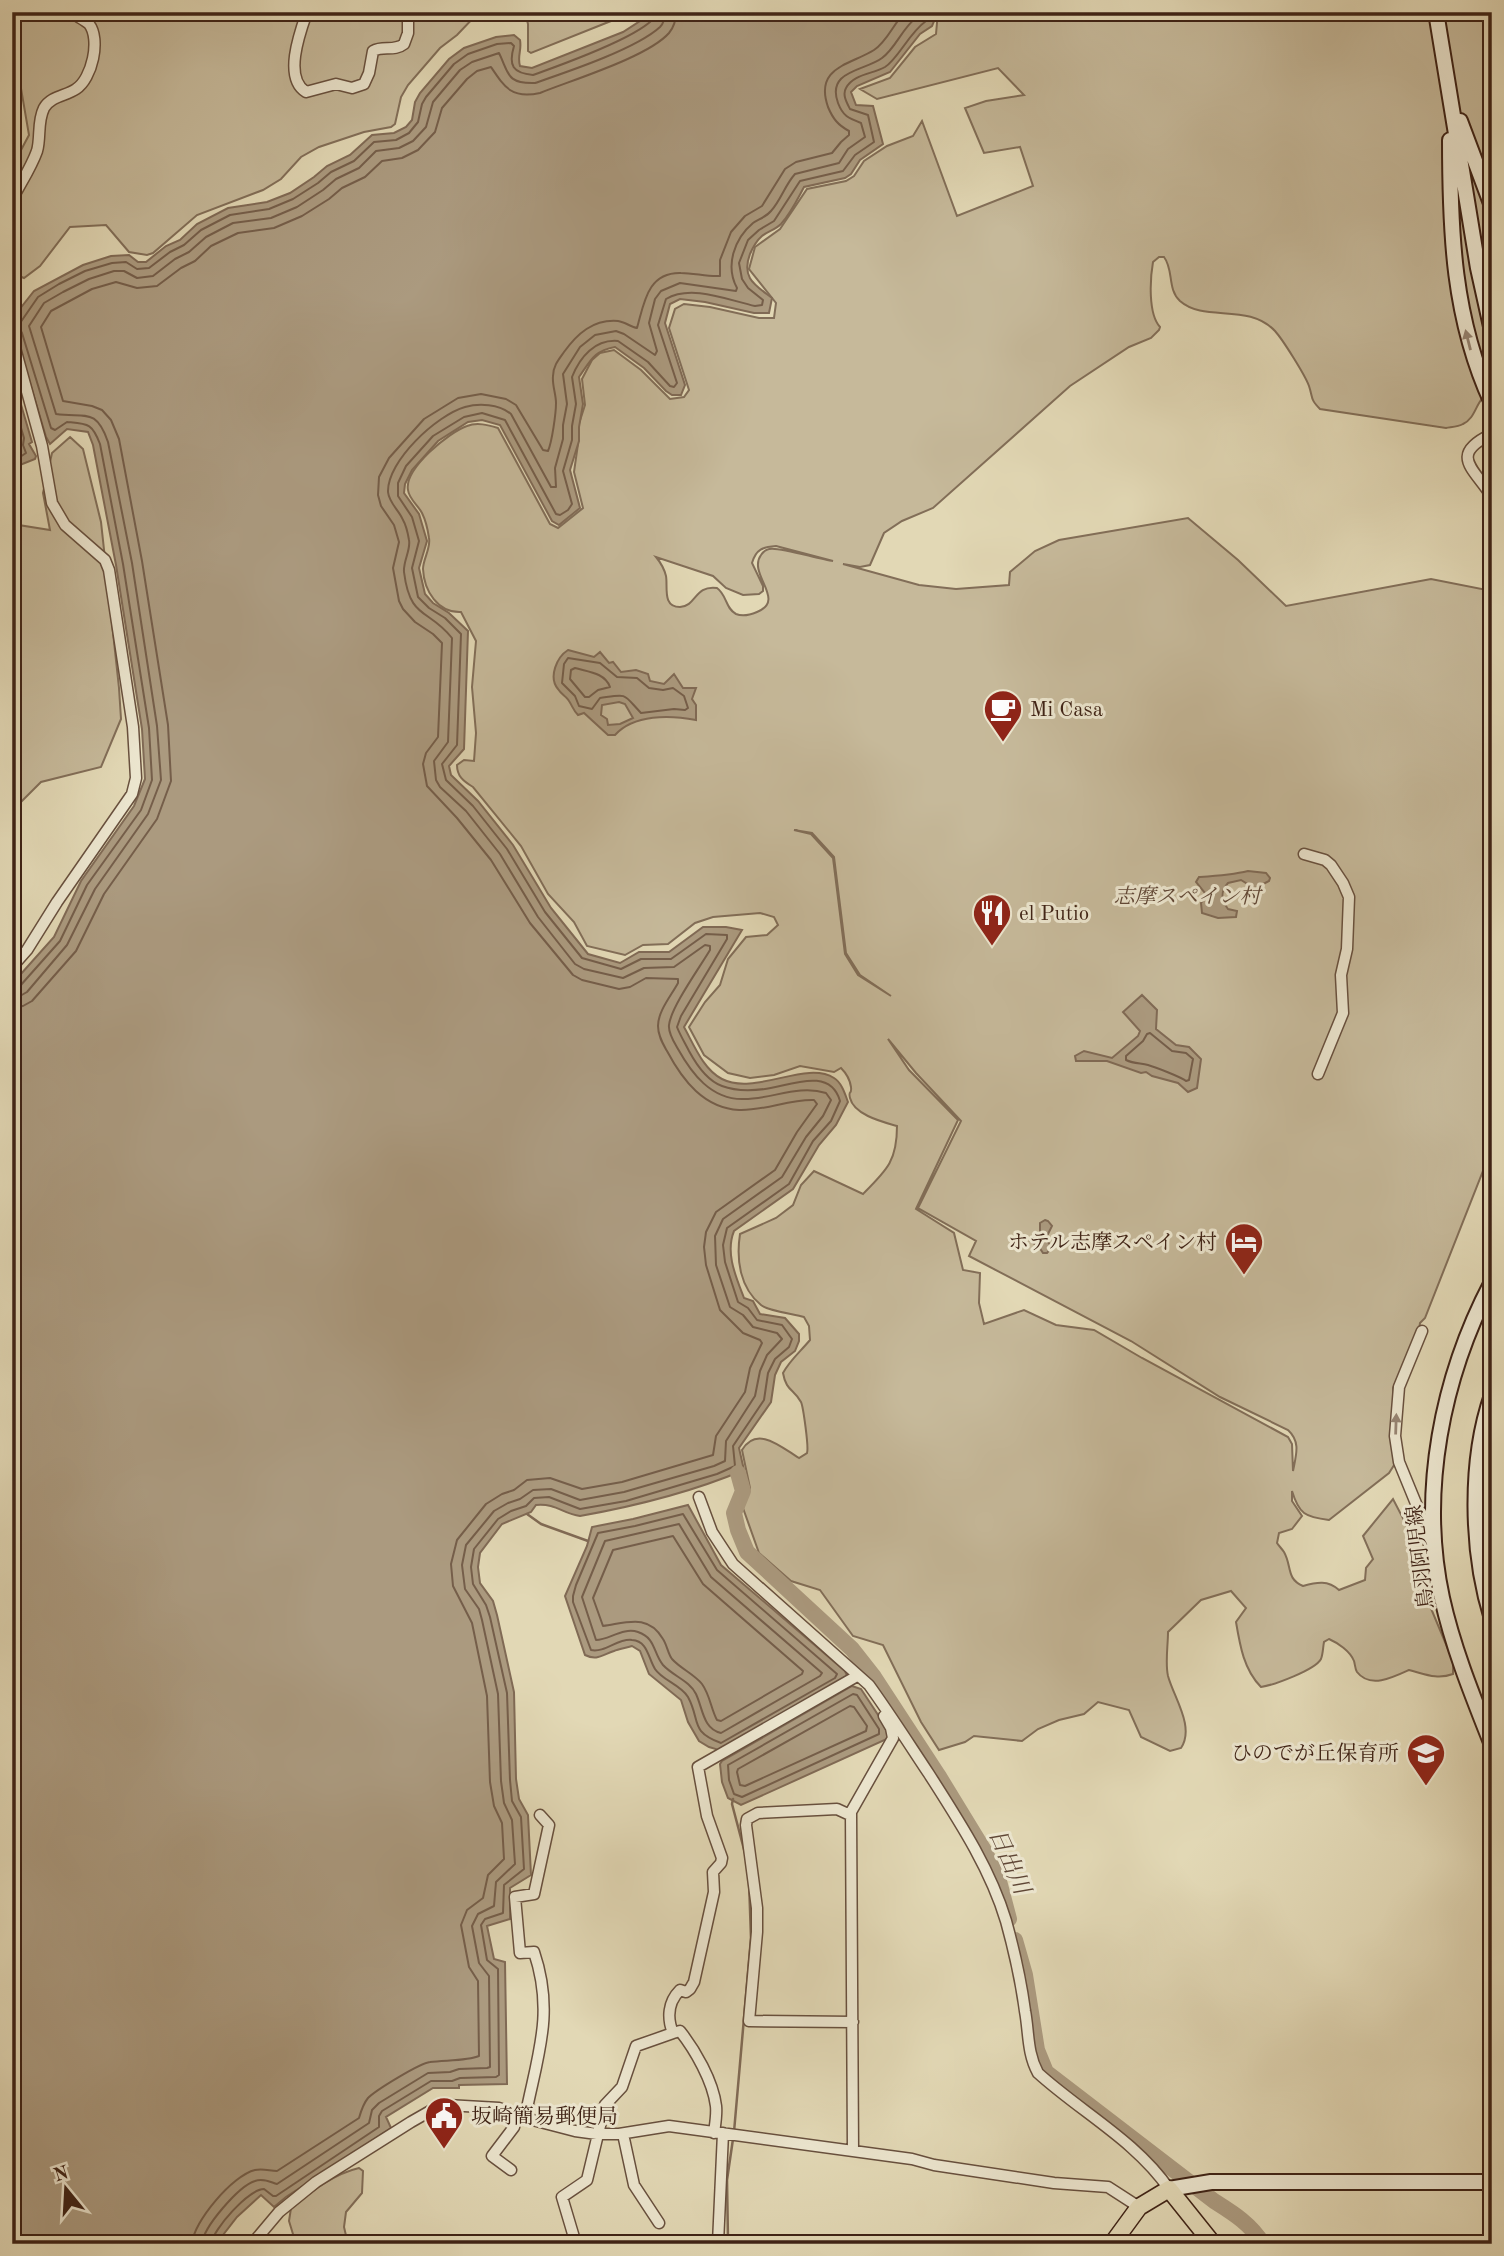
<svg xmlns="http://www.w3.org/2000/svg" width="1504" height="2256" viewBox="0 0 1504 2256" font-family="'Old Standard TT','Noto Serif JP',serif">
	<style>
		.green { fill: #c6b99a; stroke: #826e58; stroke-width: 2; fill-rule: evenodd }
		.water { fill: #ab9a7f; stroke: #806a55; stroke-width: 2; fill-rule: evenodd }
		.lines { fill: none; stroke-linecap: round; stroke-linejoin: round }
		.shore { stroke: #755e4a; stroke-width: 2 }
		.stream { stroke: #806a55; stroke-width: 2.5 }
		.river { stroke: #ab9a7f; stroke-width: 16 }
		.street-casing { stroke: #68503e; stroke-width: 13 }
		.secondary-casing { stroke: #3f2316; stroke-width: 18 }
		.primary-casing { stroke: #3f2316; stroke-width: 19 }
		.street { stroke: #ece6cf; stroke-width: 10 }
		.secondary { stroke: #ece6cf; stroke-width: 14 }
		.primary { stroke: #e2d8b5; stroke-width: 16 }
		.oneway { fill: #968472 }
		.labels { text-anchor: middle; stroke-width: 6; stroke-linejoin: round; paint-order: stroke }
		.poi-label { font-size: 21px; fill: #3f2316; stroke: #ece6cf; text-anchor: start }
		.park-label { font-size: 21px; font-style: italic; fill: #614837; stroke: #ece6cf }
		.street-label { font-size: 21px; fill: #3f2316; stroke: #ece6cf }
		.water-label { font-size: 23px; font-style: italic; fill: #5f4736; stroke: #ece6cf }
	</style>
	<rect width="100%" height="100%" fill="#e2d8b5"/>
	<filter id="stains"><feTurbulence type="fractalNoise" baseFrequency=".00286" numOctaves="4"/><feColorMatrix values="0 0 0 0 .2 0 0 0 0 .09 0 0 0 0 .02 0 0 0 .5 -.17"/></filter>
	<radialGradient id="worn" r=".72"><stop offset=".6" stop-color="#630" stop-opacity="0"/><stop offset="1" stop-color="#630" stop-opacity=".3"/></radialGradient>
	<!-- green -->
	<path class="green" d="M12,12h467l-22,23 -17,13 -32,37 -7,12 -6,27 -4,3 -27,5 -45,15 -18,10 -20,22 -18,11 -66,25 -44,38 -6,2 -18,-3 -23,-27 -36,2 -30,39 -16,12 -12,-5v-106l17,-32 -12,-70 -5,3z
		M525,12h102l-11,7 -85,34 -3,-2v-27z
		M938,12h554v380c-17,5 -14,25 -29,32 -5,3 -12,3 -17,4l-126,-19c-10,-10 -7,-11 -11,-23 -4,-11 -26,-46 -34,-55 -27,-29 -70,-8 -95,-30 -13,-12 -6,-31 -16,-44h-5l-6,5c-3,17 -5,52 7,65l-1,3 -8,8 -22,9 -59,39 -137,122 -31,13 -18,12 -14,32 -10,2 -17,-3 76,21 37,4 53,-4 1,-13 25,-21 24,-11 129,-22 50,42 48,46 145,-27 61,12v557l-67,170 -5,5 -2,13 -25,52 3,74 -7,11 -60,47c-24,-3 -30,-6 -37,-29v10l10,15 -10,13 -13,4 -2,10c2,3 5,6 7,9 8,14 2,27 19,34 14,-4 25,-6 36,4l26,-10 1,-12 7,-9 -10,-23 30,-37 13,25 16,63 31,74v13c-16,6 -28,0 -44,-4 -15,7 -39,19 -52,2 -2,-3 -2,-8 -3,-11 -4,-10 -16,-18 -25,-22l-5,3c-1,5 -1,12 -3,17 -6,11 -47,26 -60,28 -17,-17 -21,-41 -25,-65l10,-14 -15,-17 -30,9 -33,32c0,14 -3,31 0,44 6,22 27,51 13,72l-11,3 -29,-14 -12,-27 -31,-8 -14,12 -25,6 -21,9 -16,12 -48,-5 -9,6 -26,8 -18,-28 -38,-77 -30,-9 -33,-46 -29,-9 -32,-28 -16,-45 7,-20 -8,-38c15,-25 39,-3 57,8l8,-5c2,-6 -4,-47 -6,-51 -7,-13 -15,-11 -18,-29 7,-13 17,-21 27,-33l-1,-14 -5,-9c-10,-3 -36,-6 -43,-12 -21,-17 -25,-45 -21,-71l36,-16 17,-13 8,-20 13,-14 49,23c24,-24 34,-33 34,-68 -14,-4 -43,-11 -47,-28 -2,-9 2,-2 1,-11 -1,-7 -5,-14 -10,-19l-7,4 -34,-6 -26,9 -24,3 -22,-5 -24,-18 -15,-28 16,-25 15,-17 8,-26 18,-22 21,-2 11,-10 -4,-8 -14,-4 -47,4 -18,6 -27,21 -25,1 -18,10 -38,-9 -13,-24 -26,-28 -27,-48 -48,-59c-10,-6 -16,-11 -16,-22l7,-5 10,1 2,-28 -4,-46 4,-46 -15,-29c-23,1 -37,-21 -38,-43 0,-10 8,-21 6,-31 -1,-7 -4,-19 -7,-25 -4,-8 -13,-14 -14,-23 -4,-21 41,-58 59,-64 10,-4 21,-1 31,2l52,96 8,4 25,-20 -9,-36 4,-28 -1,-14 8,-25 -3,-26 10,-19 8,-7 14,-3 27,20 29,29 14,-2 5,-7 -20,-62 6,-19 9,-5 26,3 49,11h15l2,-15 -27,-34 6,-22 25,-18 27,-40 39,-8 8,-5 10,-15 23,-15 26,-10 9,-15 35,95 76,-30 -13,-39 -36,6 -19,-45 21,-7 38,-6 -26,-27 -121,31 -17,-10 30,-11 25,-31 21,-13zM776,546l57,15c-13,-1 -54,-15 -64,-12 -4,1 -6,3 -8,6 -14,19 26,45 -4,57 -7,3 -14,5 -21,2 -11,-6 -9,-19 -19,-26 -23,-3 -20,18 -37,19 -18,0 -12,-20 -14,-31 -2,-8 -5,-13 -10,-19l57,19 13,12 17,7 16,-1 4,-3v-5l-11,-23c4,-14 11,-16 24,-17zM794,830l18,3 22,24 12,96 14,22 31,21 -33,-21 -13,-21 -12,-96 -22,-24zM888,1039l28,34 45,48 -43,87 58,33 -7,15 162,85 89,56 68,33c13,12 8,25 5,41l-1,-27 -4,-7 -146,-79 -48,-28 -38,-5 -32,-15 -40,14 -5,-21 1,-30 -17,-3 -9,-37 -38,-24 42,-89 -49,-50z
		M70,437l13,12 18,73 18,166 2,31 -20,48 -60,15 -26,26 -3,-2v-282l38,6 -7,-37 9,-40z
		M359,2168l4,3 -1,22 -16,19 -2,15 4,17h-52l-7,-23 2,-13c20,-16 42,-34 68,-40z"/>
	<!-- water -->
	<path class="water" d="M654,12h279l2,7 -3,7 -12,8 -30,38 -33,14 -6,6 5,13 17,1 10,38 -23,16 -9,14 -6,4 -41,9c-7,13 -13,26 -23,37 -6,6 -13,7 -19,12 -6,5 -9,11 -12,18 -9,24 5,31 22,44l-3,15h-15l-49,-11 -25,-3 -10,5 -5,19 20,62 -4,10h-9l-6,-4 -22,-23 -29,-21c-21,4 -24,13 -36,30l4,27 -4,23v14l-9,29 10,38 -21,17 -7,-4 -52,-96 -18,-5 -14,2 -30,19 -26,29 -7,14 -1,9 15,21 8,27 -8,27 6,26 8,9 16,10 19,18 -4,118 -15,17 2,9 27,26 35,44 38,63 37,46 32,9 19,-11h30l34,-25h23l16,3 -58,97c10,18 19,42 38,52 33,17 84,-19 112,-1 8,5 11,16 14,24l-12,23 -17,20 -26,44 -59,42c-9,22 2,46 10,67l9,3 7,13 25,4 14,16v7l-4,10 -14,11 -6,13 -4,27 -32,46 5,22c-52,22 -108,36 -164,46 -17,-2 -24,-13 -44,-11l-5,7 -29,12 -22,29 -2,14 2,16 13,18 4,14 17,77 2,87 3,20 9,16 3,60 -21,13v31l-23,7 7,33 11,3 2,122 -48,1v3h-26l-47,29 5,11 -105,69 -12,10 -13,-12 -24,22 -21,27h-204v-1260l42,-47 27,-56 53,-75 11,-27 -3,-50 -26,-164 -23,-120 -5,-13 -21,-3 -17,15 -4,-7 -34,-114 7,-13 15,-19 49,-26 28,-9 18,-1 9,7h8l20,-16 14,-6 17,-16 31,-16 39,-6 23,-9 24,-16 13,-11 23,-11 22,-20 22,-2 12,-6 6,-7 3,-18 5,-9 29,-34 15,-11 32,-11 18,-2 6,5c2,10 -3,16 0,26l12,2 91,-36z
		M12,374l20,68 -3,2 7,12 -1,3 -15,6 -8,-1z
		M568,650l26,7 6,-5 9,11 4,-1 8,10 15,-2 12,4 2,7 14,3 10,-10 9,14h13l-4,11 4,6v15c-26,-5 -62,-6 -81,15h-7l-24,-22 -6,2c-5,-5 -5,-8 -9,-14 -2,-4 -8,-7 -11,-12 -10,-12 -1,-32 10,-39zM619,702l6,2 8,14 -13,6 -12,1 -1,-6 -6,-4 1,-10z
		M1248,871l18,2 4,5 -1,3 -17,9 -3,-5 -8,-5 -13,3c-8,9 -7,17 0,26l9,2 -1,6 -18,1 -16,-5 -1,-10 4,-5v-5l-9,-11 3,-5c16,-1 33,-2 49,-6z
		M1142,995l15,15 -1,19 20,16 13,2 12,12 -4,29 -9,4 -10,-9 -26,-7 -6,-4 -5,1 -34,-12h-31l-1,-5 9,-5 28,7 26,-22 2,-5 -17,-19z
		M1045,1220l3,1 4,5 -5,10 1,6 4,5 -5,6h-4l-4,-6 -9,-6 3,-4 7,-2v-12z
		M688,1505l33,60 124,106 3,7 -129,75 -3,-4 -7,-2 -10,-6 -11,-19 -7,-22 -32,-26 -9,-23 -8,-5c-6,2 -13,3 -18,5 -12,4 -17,10 -29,4l-20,-59 22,-50 5,-19 41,-8z
		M852,1686l9,3 25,38 3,11 -148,67 -13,-7 -6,-16 -2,-18 2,-3z"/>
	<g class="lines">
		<!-- shore -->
		<path class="shore" d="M12,398l12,40 -1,7 3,8 -6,4h-8
			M568,658l32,5 17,14 20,1 12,10 14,2 10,-2 11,8 4,12 -3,2 -11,-1 -33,4c-19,-20 -12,-19 -41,-15l-8,11 -13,-3 -4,-10 -13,-13 2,-19z
			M575,668c14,4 30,5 35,19l-12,3 -9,7h-4l-15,-18 1,-9z
			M12,988l8,-2 40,-45 27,-56 54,-75 11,-30 -3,-52 -26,-164 -23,-120c-8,-21 -12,-20 -33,-22l-12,8 -4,-2 -29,-95 -4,-7 20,-29 21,-13 26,-13 27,-8 14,-1 11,7 12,-1 21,-16 14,-7 17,-15 29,-15 39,-6 24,-10 25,-16 13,-11 23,-11 20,-19 22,-2 13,-7 9,-11 4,-18 4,-7 28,-33 14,-10 29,-10 14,-1 3,3c-6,20 -1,27 19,29 22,-8 121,-42 124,-63
			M12,997l8,-1 7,-4 40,-47 28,-56 53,-75 13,-34 -4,-54 -25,-163 -24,-121c-12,-35 -23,-24 -52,-28l-27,-88 15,-23 19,-11 26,-13 25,-8h10l13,7 16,-2 22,-17 14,-7 17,-15 27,-14 38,-5 26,-11 26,-17 13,-11 23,-11 17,-17 23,-3 14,-7 13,-14 7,-25 27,-32 12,-8 27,-9c10,20 7,31 36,30 32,-11 101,-34 125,-56 4,-4 5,-9 5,-15
			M12,1008l11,-2 9,-5 44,-50 28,-57 53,-75 14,-38 -3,-56 -26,-164 -23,-122 -8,-19 -9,-10 -10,-4 -29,-5 -22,-74 10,-16 41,-22 24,-7 21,6 20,-2 24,-18 14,-7 16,-15 27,-13 36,-5 28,-12 27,-17 13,-11 23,-11 17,-16 20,-3 16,-8 17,-18 7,-24 25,-29 10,-8 14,-4c14,21 21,32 49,26 32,-13 108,-36 129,-60 5,-6 7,-13 7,-21
			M1150,1033l22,18 14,2 7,6 -4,21 -3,1c-5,-4 -31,-14 -38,-16 -7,-2 -14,-1 -22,-5v-4l17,-15 4,-7z
			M683,1514l34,56 120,104 -2,4 -114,65c-32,-12 -20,-22 -33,-46 -7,-12 -26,-17 -33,-28 -7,-11 -7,-28 -23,-29 -14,-2 -27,13 -41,10l-18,-48v-6l3,-11 22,-52 37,-7z
			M679,1524l32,53 111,96 -2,3 -99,57c-18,-4 -18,-24 -25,-39 -6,-13 -23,-18 -33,-29 -10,-12 -7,-27 -25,-33 -15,-5 -29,8 -42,8l-14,-43 23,-56z
			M673,1536l30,48 100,87 -1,3 -81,47 -4,-1c-6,-11 -7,-25 -15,-36 -8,-10 -21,-15 -30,-25 -4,-5 -5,-14 -9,-20 -15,-26 -37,-16 -60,-13l-10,-28 20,-48z
			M853,1694l4,1 22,34v5l-137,63 -8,-3 -5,-14 -1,-15z
			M850,1706l4,1 13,19 -1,5 -121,55 -5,-1 -3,-13 1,-3z
			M192,2244c1,-22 41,-69 63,-74 8,-2 15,1 22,1l82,-53c2,-7 4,-14 9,-20 8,-8 52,-35 62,-36 15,-2 37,-1 49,-6l-1,-75 -9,-14 -8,-42 6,-15 16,-12 5,-23 16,-16 -2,-36 -8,-17 -4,-24 -3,-86 -15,-73 -19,-37 -2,-22 6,-24 29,-36 16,-10 12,-4 13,-10 23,-2 32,11 40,-7 91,-27 3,-19 29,-44 5,-24 12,-25 -2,-3 -17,-7 -23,-23 -14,-45 -2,-18 2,-15 10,-20 59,-42 22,-38 20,-28 -3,-4c-25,-1 -49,11 -75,10 -35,-2 -56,-29 -72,-59 -4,-7 -9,-15 -9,-25 0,-15 13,-30 20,-43v-4l-32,-1 -16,9 -11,2 -37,-9 -9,-5 -43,-52 -39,-63 -34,-42 -30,-32 -4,-22 3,-11 12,-16 4,-94 -9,-9 -18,-12 -12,-13 -4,-8 -6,-33 6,-26 -5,-17 -13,-19 -3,-11 1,-18 10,-19 35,-39 34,-21 23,-4 25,5 10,6 27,45 5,1c4,-9 8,-38 8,-48 0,-9 -4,-18 -3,-27 0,-10 6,-17 11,-24 13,-18 29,-33 54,-31 7,1 13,6 19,7 7,-24 10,-56 44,-55 13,0 27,4 39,3v-16l11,-28 14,-16 17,-10 23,-37 11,-7 36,-9 9,-11 8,-7v-4c-11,-6 -16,-12 -21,-24 -14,-40 22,-42 46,-57 13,-8 20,-27 31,-38
			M202,2244c1,-17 37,-58 53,-63 8,-3 15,1 22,3l92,-61 3,-13 7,-7 49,-30 22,-1 9,-3 28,-1 3,-1 -1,-91 -10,-13 -7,-37 6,-12 16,-8 2,-24 19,-18 -3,-44 -8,-17 -3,-22 -3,-87 -16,-74 -3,-11 -14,-20 -3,-24 4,-20 28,-34 14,-8 12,-4 13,-9 18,-1 29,11 44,-8 90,-26 11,-5 1,-20 29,-45 5,-25 7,-16 15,-16 -5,-6 -24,-6 -10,-12 -13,-8 -14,-42 -1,-29 8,-17 59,-42 24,-40 17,-21 8,-16 -5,-7c-28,-9 -56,7 -84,6 -31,0 -50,-25 -64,-50 -4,-7 -10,-16 -9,-24 2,-18 31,-58 41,-75v-4l-5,-1 -31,22 -30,1 -21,10 -39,-9 -9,-5 -37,-47 -38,-63 -34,-43 -26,-24 -4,-7 -2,-19 14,-19 4,-104c-24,-30 -42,-18 -48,-66 -1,-11 7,-22 5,-32 -1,-6 -3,-15 -6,-20 -4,-10 -14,-17 -15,-28 -1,-31 49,-77 77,-85 14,-4 34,-3 46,7l40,73h5l-1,-19 8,-29v-14l4,-21 -4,-30 17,-27 15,-12 21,-4 8,3 31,21 2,-4 -8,-28 6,-24 6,-8 19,-8 56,8 1,-3c-12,-22 -3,-49 16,-65 6,-4 13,-6 18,-12 10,-11 14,-26 24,-37l44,-11 9,-14 17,-12 -4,-14c-13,-5 -18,-7 -23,-20 -12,-33 27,-32 44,-45 14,-10 20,-30 35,-41l1,-5
			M211,2244c2,-15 38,-55 53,-55l9,7h3l103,-69v-11l3,-5 49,-30h21l8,-3 36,-1 3,-2 -1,-106 -11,-9 -6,-35 4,-6 18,-6 1,-28 20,-16 -3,-52 -9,-16 -2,-21 -3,-87 -17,-76 -4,-12 -13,-21 -2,-17 3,-18 24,-30 13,-8 15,-5 8,-8 15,-1 31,12 46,-8 91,-27 18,-8 -2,-20 31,-46 4,-27 7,-14 14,-12 3,-8 -10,-14 -25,-5 -9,-12 -10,-6 -13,-40 -2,-17 4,-17 62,-44 24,-43 18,-20 9,-20c-10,-35 -51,-15 -75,-12 -15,2 -30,2 -43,-3 -14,-5 -26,-22 -33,-35 -4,-8 -9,-16 -12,-24l4,-11 46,-77v-4l-21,-1 -35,25h-30l-20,10 -39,-11 -37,-46 -38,-63 -34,-43 -27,-26 -4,-16 15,-19 4,-111 -16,-16 -16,-10 -11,-11 -6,-29 7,-27 -7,-24 -14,-21v-13l8,-17 27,-30 31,-19 18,-4 23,7 51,94 4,1 8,-5 4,-6 -9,-33 9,-31v-14l4,-22 -4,-27c8,-20 23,-38 46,-36l30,21 22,24 4,1 3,-4 -19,-58 8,-26c25,-15 62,1 89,7l7,-1 1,-5 -15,-12 -6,-9 -3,-16 9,-23 11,-10 15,-9 26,-40 43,-10 12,-16 19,-13 -6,-27 -18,-6c-3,-6 -8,-14 -4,-21 7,-14 27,-14 39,-21 13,-8 24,-34 41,-46l1,-9"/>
		<!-- stream -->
		<path class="stream" d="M527,1514l14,10 47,17
			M733,1799l-1,5 14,53
			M734,2132l17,-194 -2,-57
			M728,2240l-1,-60 6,-41"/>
		<!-- river -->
		<path class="river" d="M738,1473l5,18 -9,22 4,17 9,22 105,97 22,28 64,98 47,77 14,29 10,38
			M1015,1940l10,35 12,75 9,22 168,129c19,12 37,23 49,43"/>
		<!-- street casing -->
		<g class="street-casing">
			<path id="street" d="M307,12c-7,20 -24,66 -1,80l30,-8 16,4 12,-4 5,-11 4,-22c10,-6 21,1 31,-7l4,-11v-21
				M12,200c8,-16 19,-32 25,-49 4,-14 0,-29 7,-43 7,-12 22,-12 32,-19 16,-10 25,-50 13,-65 -4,-4 -13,-8 -18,-12
				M12,337l30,109 10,57 13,22 40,35 4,10 24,157 3,51 -4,16 -75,108 -30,48 -15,17
				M1492,434c-45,21 -17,35 0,63
				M1304,854l21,6 6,5 12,18 6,14 -2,52 -6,26 2,38 -25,61
				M1422,1331l-23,56 -4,49 4,26 25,61 6,26
				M699,1497l13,35 21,32 136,121c21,29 40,59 60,89 30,47 61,94 77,147 8,29 15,60 19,90 4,21 2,42 13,62 43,39 98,68 131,116
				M850,1815l-13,-6 -79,4 -11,6 -1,6 11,83v24l-8,89 104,1
				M525,2118c12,-62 30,-104 9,-166l-14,1 -5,-56 19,-3 15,-69 -9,-10
				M714,2133c1,-8 3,-18 2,-27 -3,-25 -21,-56 -36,-75l-7,2c-6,-15 -5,-31 7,-43l6,2 4,-3 4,-7 20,-90 -1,-20 8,-9 1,-5 -15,-42 -9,-49 159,-91
				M623,2134l11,51 25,38
				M853,2151l-2,-339 42,-74 -2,-10 -7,-12
				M511,2170l-19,-14 22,-29 3,-12
				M718,2243l67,-1 45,2
				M252,2244l27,-32 37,-30 95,-60 21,-12 15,-5 52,3 26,10 50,13 22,3h22l50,-8 243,33 22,6 120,18 54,4 31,20
				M576,2244l-14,-47 25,-17 18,-75 17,-18 14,-41 37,-13
				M714,2244l4,-1 5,-110"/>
		</g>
		<!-- secondary casing -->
		<g class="secondary-casing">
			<path id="secondary" d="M1436,12l42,256 14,63
				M1460,121l32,85
				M1450,140c0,92 3,179 42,263
				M1492,1282c-50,95 -73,210 -50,316 11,50 31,99 50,147
				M1492,1395c-23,66 -21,157 0,224
				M1169,2189l42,-7h281"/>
		</g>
		<!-- primary casing -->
		<g class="primary-casing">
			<path id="primary" d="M1112,2244l27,-37 30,-18 44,55"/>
		</g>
		<!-- street -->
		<use href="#street" class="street"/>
		<!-- secondary -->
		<use href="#secondary" class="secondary"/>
		<!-- primary -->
		<use href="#primary" class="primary"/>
	</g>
	<!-- one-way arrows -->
	<defs><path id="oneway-solid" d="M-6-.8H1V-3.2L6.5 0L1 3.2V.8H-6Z" transform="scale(1.75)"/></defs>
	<g class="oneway">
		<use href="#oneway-solid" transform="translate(1468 340) rotate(-104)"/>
		<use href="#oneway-solid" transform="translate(1396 1424) rotate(-88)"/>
	</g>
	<!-- icons -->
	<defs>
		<g id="cafe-pin" transform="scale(2.0125)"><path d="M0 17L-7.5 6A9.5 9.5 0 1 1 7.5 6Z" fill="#8f2418" stroke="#ece6cf"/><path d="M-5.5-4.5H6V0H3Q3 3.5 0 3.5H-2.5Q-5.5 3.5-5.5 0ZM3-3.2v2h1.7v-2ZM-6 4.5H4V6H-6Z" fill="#fff"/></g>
		<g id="restaurant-pin" transform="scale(2.0125)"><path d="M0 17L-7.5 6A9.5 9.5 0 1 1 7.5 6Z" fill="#8f2418" stroke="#ece6cf"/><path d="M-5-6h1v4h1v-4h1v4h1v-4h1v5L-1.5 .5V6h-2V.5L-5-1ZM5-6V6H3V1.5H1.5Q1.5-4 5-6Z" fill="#fff"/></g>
		<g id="hotel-pin" transform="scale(2.0125)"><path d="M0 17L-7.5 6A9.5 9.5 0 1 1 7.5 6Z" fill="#8f2418" stroke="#ece6cf"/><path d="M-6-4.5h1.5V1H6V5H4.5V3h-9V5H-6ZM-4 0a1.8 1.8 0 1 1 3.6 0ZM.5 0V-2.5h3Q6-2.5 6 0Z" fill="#fff"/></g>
		<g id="school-pin" transform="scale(2.0125)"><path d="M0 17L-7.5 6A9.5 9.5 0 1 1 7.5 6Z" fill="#8f2418" stroke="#ece6cf"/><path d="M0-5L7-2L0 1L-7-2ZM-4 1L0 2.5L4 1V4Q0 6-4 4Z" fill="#fff"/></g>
		<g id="civic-pin" transform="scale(2.0125)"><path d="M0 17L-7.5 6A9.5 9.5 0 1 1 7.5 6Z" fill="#8f2418" stroke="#ece6cf"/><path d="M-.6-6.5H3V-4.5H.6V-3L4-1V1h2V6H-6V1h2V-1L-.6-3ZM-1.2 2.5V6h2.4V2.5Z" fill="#fff"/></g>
	</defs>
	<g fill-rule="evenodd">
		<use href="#cafe-pin" x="1003" y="709"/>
		<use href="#restaurant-pin" x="992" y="913"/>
		<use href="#hotel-pin" x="1244" y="1242"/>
		<use href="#school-pin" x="1426" y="1753"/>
		<use href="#civic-pin" x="444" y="2116"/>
	</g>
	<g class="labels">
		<!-- poi labels -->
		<g class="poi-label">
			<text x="1030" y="716">Mi Casa</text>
			<text x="1019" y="920">el Putio</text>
			<text x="1217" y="1249" text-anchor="end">ホテル志摩スペイン村</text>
			<text x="1399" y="1760" text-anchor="end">ひのでが丘保育所</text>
			<text x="471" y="2123">坂崎簡易郵便局</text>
		</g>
		<!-- park labels -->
		<g class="park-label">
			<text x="1187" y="903">志摩スペイン村</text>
		</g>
		<!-- street labels -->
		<g class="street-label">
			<text transform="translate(1420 1557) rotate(-97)" y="7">鳥羽阿児線</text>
		</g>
		<!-- water labels -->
		<g class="water-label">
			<text transform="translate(1010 1861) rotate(66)" y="8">日出川</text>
		</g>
	</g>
	<!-- margin -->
	<rect width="1504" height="2256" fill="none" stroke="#e2d8b5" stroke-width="42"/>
	<rect x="14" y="14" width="1476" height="2228" fill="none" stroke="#3f2316" stroke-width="3.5"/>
	<rect x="21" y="21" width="1462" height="2214" fill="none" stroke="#3f2316" stroke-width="2"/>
	<!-- north arrow -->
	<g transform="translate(66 2189) rotate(342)" stroke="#ece6cf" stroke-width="5" paint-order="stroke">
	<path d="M0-5L12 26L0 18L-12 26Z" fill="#3f2316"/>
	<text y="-10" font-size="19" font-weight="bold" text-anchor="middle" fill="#3f2316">N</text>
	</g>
	<rect width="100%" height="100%" filter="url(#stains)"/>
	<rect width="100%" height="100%" fill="url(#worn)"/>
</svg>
